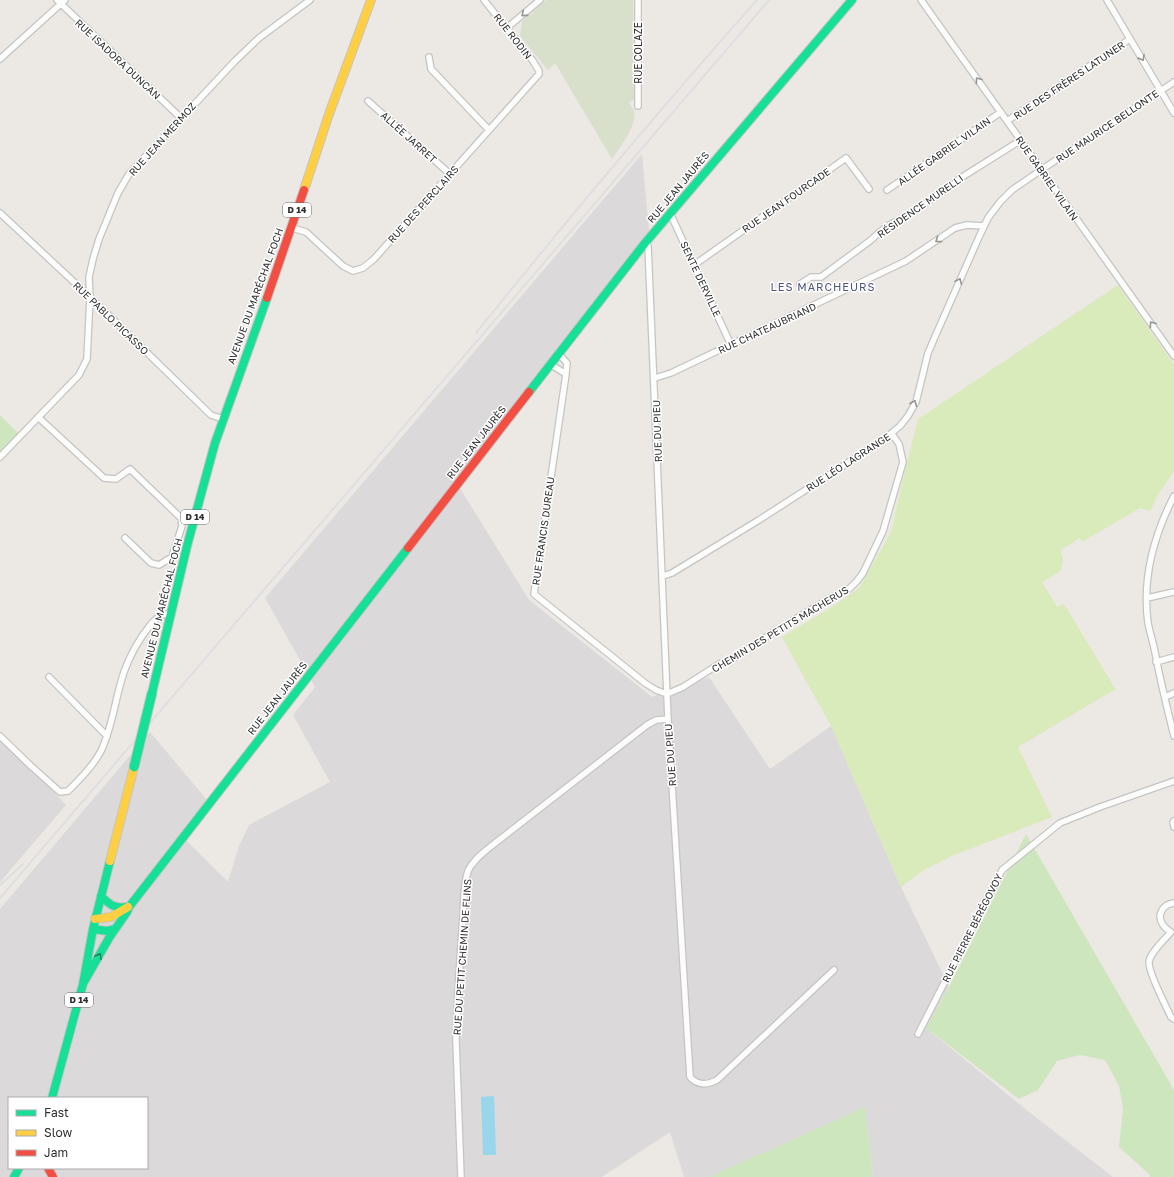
<svg xmlns="http://www.w3.org/2000/svg" width="1174" height="1177" viewBox="0 0 1174 1177" font-family="'Golos Text',sans-serif">
	<style>
		.industrial { fill: #dcd9db; fill-rule: evenodd }
		.green { fill: #cee6be }
		.cemetery { fill: #d8e0cc }
		.pitch { fill: #d9eabb }
		.water { fill: #99d6ec }
		.lines { fill: none; stroke-linecap: round; stroke-linejoin: round }
		.street-casing { stroke: #c5c4c5; stroke-width: 8 }
		.fast-casing { stroke: #c5c4c5; stroke-width: 10 }
		.slow-casing { stroke: #c5c4c5; stroke-width: 10 }
		.jam-casing { stroke: #c5c4c5; stroke-width: 10 }
		.street { stroke: #fcfcfb; stroke-width: 5.5 }
		.fast { stroke: #16e098; stroke-width: 8 }
		.slow { stroke: #ffcf43; stroke-width: 8 }
		.jam { stroke: #f24e42; stroke-width: 8 }
		.rail { stroke: #dfdfe1; stroke-width: 2 }
		.fast-bridge-casing { stroke: #c6c5c4; stroke-width: 11; stroke-linecap: butt }
		.fast-bridge { stroke: #16e098; stroke-width: 9 }
		.oneway { stroke: #959594 }
		.oneway2 { stroke: #237e5e }
		.labels { text-anchor: middle; stroke-width: 3; stroke-linejoin: round; paint-order: stroke }
		.shield { fill: #fff; stroke: #6d6d6d; stroke-width: 1 }
		.shield-label { font-size: 9px; font-weight: bold; fill: #2e2e2e }
		.street-label { font-size: 10px; fill: #2e2e2e; stroke: #fff }
		.neighbourhood-label { font-size: 11px; letter-spacing: 1px; fill: #4d5680; stroke: #fff }
	</style>
	<rect width="100%" height="100%" fill="#ece8e4"/>
	<!-- industrial -->
	<path class="industrial" d="M642,154l7,77 -194,249 74,120 123,97 57,-20 61,92 61,-43 70,161 48,100 -23,41 103,84 84,65h-240l-8,-70 -156,70h-25l-14,-45 -68,45h-602v-268l150,-177 57,68 -27,34 48,48 11,-36 10,-21 81,-43 -37,-67 22,-28 -50,-89zM9,1098h138v70h-138z
		M0,737l66,68 -66,77z"/>
	<!-- green -->
	<path class="green" d="M0,415l18,18 -18,18z
		M1026,834l148,256v87h-24v-2l-31,-28 4,-38 -4,-23 -14,-26 -25,-5 -23,6 -19,29 -19,9 -93,-71 23,-41z
		M865,1107l8,70h-164z"/>
	<!-- cemetery -->
	<path class="cemetery" d="M546,0h87l1,99 -5,4c1,2 4,5 5,8 4,13 -15,38 -22,48l-57,-96 -7,7 -28,-34 2,-15 8,-7h2l3,-5z"/>
	<!-- pitch -->
	<path class="pitch" d="M1118,285l56,80v106l-15,22 -9,18 -10,-3 -58,34 -2,-4 -18,11 -1,5 2,4 -2,13 -19,11 15,25 7,-3 52,86 -9,4 -89,53 34,70 -98,38 -32,16 -21,16 -70,-161 -49,-89 53,-32 24,-17 32,-56 11,-49 16,-64z"/>
	<!-- water -->
	<path class="water" d="M494,1096l2,59h-13l-2,-58z"/>
	<g class="lines">
		<!-- street casing -->
		<g class="street-casing">
			<path id="street" d="M57,0l124,118
				M921,0l253,356
				M1107,0l67,113
				M508,27l32,-27
				M429,57l2,12 58,61
				M0,59l65,-59
				M368,101l82,73
				M638,106v-106
				M1007,121l123,-82
				M887,190l114,-78
				M0,213l90,84 121,118 12,4
				M670,213l61,132
				M292,228l14,4 37,34 10,5 10,-3 11,-9 165,-185v-3l-6,-10 -49,-61
				M645,243l3,3 20,473 22,358c8,9 17,8 27,3l117,-110
				M694,265l152,-107 23,31
				M800,284l11,-7h10l50,-37c9,-9 19,-17 31,-21l52,-35 5,-5 62,-39
				M550,364l16,10 1,-11 -9,-10
				M566,374l-32,220 111,89 11,7 11,4 16,-7 36,-23 12,-4 46,-30 55,-33 17,-8 8,-8 6,-8 20,-42 20,-69 -4,-18 -7,-10
				M655,378l16,-5 235,-112 49,-33 12,-3 17,1
				M38,417l66,61 12,1 14,-10 51,49 1,8 -10,31 -13,8 -8,-2 -26,-25
				M0,457l79,-82 8,-16 3,-62 -1,-20 4,-18 6,-20 19,-46 11,-19 106,-113 24,-23 51,-38
				M1174,496c-20,39 -32,83 -26,127 2,10 5,19 7,29 5,28 12,56 19,84
				M663,576l9,-3 87,-53 124,-80 17,-14 8,-10 8,-14 12,-49 6,-14 45,-102 9,-19 12,-16 12,-12 29,-20 133,-88
				M1147,598l27,-6
				M1156,662l18,-5
				M49,677l58,59
				M1165,697l9,-4
				M0,736l31,30 29,26 8,-1c12,-12 25,-25 33,-40 12,-25 14,-53 23,-79 6,-17 15,-33 27,-48 6,-6 11,-12 20,-9
				M1174,821l-1,1 1,5
				M1174,903c-11,1 -18,12 -11,22 2,3 5,5 8,7 -6,7 -21,21 -22,30 -1,10 17,44 22,55l3,2
				M918,1034l84,-164 58,-47 40,-16 74,-26
				M461,1177l-5,-137c1,-41 4,-82 7,-123 1,-14 0,-32 5,-46 5,-11 14,-17 22,-24l157,-122 9,-5 12,-1"/>
		</g>
		<!-- fast casing -->
		<g class="fast-casing">
			<path id="fast" d="M529,392l116,-149 207,-243
				M152,693l35,-147 28,-103 52,-145
				M101,896c8,8 13,13 25,11
				M93,929l14,2 8,-2
				M84,982l25,-44 18,-26 2,-5 279,-359
				M52,1098l31,-114 10,-55 17,-68
				M14,1177l5,-9"/>
		</g>
		<!-- slow casing -->
		<g class="slow-casing">
			<path id="slow" d="M304,190l25,-76 42,-114
				M110,861l24,-94
				M95,919l16,-2 17,-10"/>
		</g>
		<!-- jam casing -->
		<g class="jam-casing">
			<path id="jam" d="M267,298l37,-108
				M408,548l121,-156
				M48,1168l5,9"/>
		</g>
		<!-- street -->
		<use href="#street" class="street"/>
		<!-- fast -->
		<use href="#fast" class="fast"/>
		<!-- slow -->
		<use href="#slow" class="slow"/>
		<!-- jam -->
		<use href="#jam" class="jam"/>
		<!-- rail -->
		<path class="rail" d="M476,333c91,-113 184,-224 281,-333
			M0,885l23,-21
			M0,898l769,-898"/>
		<!-- fast-bridge casing -->
		<g class="fast-bridge-casing">
			<path id="fast-bridge" d="M134,767l18,-74"/>
		</g>
		<!-- fast-bridge -->
		<use href="#fast-bridge" class="fast-bridge"/>
	</g>
	<!-- one-way arrows -->
	<defs><path id="oneway-chevron" d="M-2-3.5L2.5 0L-2 3.5" fill="none" stroke-width="1.6" stroke-linecap="round" stroke-linejoin="round"/></defs>
	<g class="oneway">
		<use href="#oneway-chevron" transform="translate(524 14) rotate(140)"/>
		<use href="#oneway-chevron" transform="translate(1142 58) rotate(60)"/>
		<use href="#oneway-chevron" transform="translate(978 80) rotate(-126)"/>
		<use href="#oneway-chevron" transform="translate(938 240) rotate(146)"/>
		<use href="#oneway-chevron" transform="translate(959 281) rotate(-66)"/>
		<use href="#oneway-chevron" transform="translate(1152 324) rotate(-126)"/>
		<use href="#oneway-chevron" transform="translate(914 403) rotate(-68)"/>
	</g>
	<use class="oneway2" href="#oneway-chevron" transform="translate(99 956) rotate(-60)"/>
	<g class="labels">
		<!-- shield labels -->
		<g class="shield">
			<rect x="283" y="203" width="28" height="14" rx="3"/>
			<rect x="181" y="510" width="28" height="14" rx="3"/>
			<rect x="65" y="993" width="28" height="14" rx="3"/>
		</g>
		<g class="shield-label">
			<text x="297" y="213">D 14</text>
			<text x="195" y="520">D 14</text>
			<text x="79" y="1003">D 14</text>
		</g>
		<!-- street labels -->
		<g class="street-label">
			<text transform="translate(513 36) rotate(52)" y="4">RUE RODIN</text>
			<text transform="translate(638 53) rotate(-90)" y="4">RUE COLAZE</text>
			<text transform="translate(118 59) rotate(43)" y="4">RUE ISADORA DUNCAN</text>
			<text transform="translate(1069 80) rotate(-34)" y="4">RUE DES FRÈRES LATUNER</text>
			<text transform="translate(1107 126) rotate(-34)" y="4">RUE MAURICE BELLONTE</text>
			<text transform="translate(409 137) rotate(42)" y="4">ALLÉE JARRET</text>
			<text transform="translate(162 139) rotate(-48)" y="4">RUE JEAN MERMOZ</text>
			<text transform="translate(944 151) rotate(-35)" y="4">ALLÉE GABRIEL VILAIN</text>
			<text transform="translate(1047 178) rotate(55)" y="4">RUE GABRIEL VILAIN</text>
			<text transform="translate(678 187) rotate(-50)" y="4">RUE JEAN JAURÈS</text>
			<text transform="translate(786 200) rotate(-35)" y="4">RUE JEAN FOURCADE</text>
			<text transform="translate(423 204) rotate(-48)" y="4">RUE DES PERCLAIRS</text>
			<text transform="translate(920 206) rotate(-35)" y="4">RÉSIDENCE MURELLI</text>
			<text transform="translate(701 279) rotate(65)" y="4">SENTE DERVILLE</text>
			<text transform="translate(255 296) rotate(-70)" y="4">AVENUE DU MARÉCHAL FOCH</text>
			<text transform="translate(111 318) rotate(44)" y="4">RUE PABLO PICASSO</text>
			<text transform="translate(767 328) rotate(-25)" y="4">RUE CHATEAUBRIAND</text>
			<text transform="translate(657 431) rotate(-92)" y="4">RUE DU PIEU</text>
			<text transform="translate(476 442) rotate(-52)" y="4">RUE JEAN JAURÈS</text>
			<text transform="translate(848 462) rotate(-33)" y="4">RUE LÉO LAGRANGE</text>
			<text transform="translate(543 531) rotate(-82)" y="4">RUE FRANCIS DUREAU</text>
			<text transform="translate(161 608) rotate(-76)" y="4">AVENUE DU MARÉCHAL FOCH</text>
			<text transform="translate(780 629) rotate(-31)" y="4">CHEMIN DES PETITS MACHERUS</text>
			<text transform="translate(277 698) rotate(-52)" y="4">RUE JEAN JAURÈS</text>
			<text transform="translate(670 755) rotate(-94)" y="4">RUE DU PIEU</text>
			<text transform="translate(972 928) rotate(-63)" y="4">RUE PIERRE BÉRÉGOVOY</text>
			<text transform="translate(462 957) rotate(-86)" y="4">RUE DU PETIT CHEMIN DE FLINS</text>
		</g>
		<!-- neighbourhood labels -->
		<g class="neighbourhood-label">
			<text x="823" y="291">LES MARCHEURS</text>
		</g>
	</g>
	<!-- legend -->
	<rect x="8" y="1097" width="140" height="72" fill="#ffffff" stroke="#ababab"/>
	<rect x="16" y="1110" width="20" height="6" fill="#16e098" stroke="#ababab"/>
	<text x="44" y="1117" font-size="12" fill="#2e2e2e">Fast</text>
	<rect x="16" y="1130" width="20" height="6" fill="#ffcf43" stroke="#ababab"/>
	<text x="44" y="1137" font-size="12" fill="#2e2e2e">Slow</text>
	<rect x="16" y="1150" width="20" height="6" fill="#f24e42" stroke="#ababab"/>
	<text x="44" y="1157" font-size="12" fill="#2e2e2e">Jam</text>
</svg>
